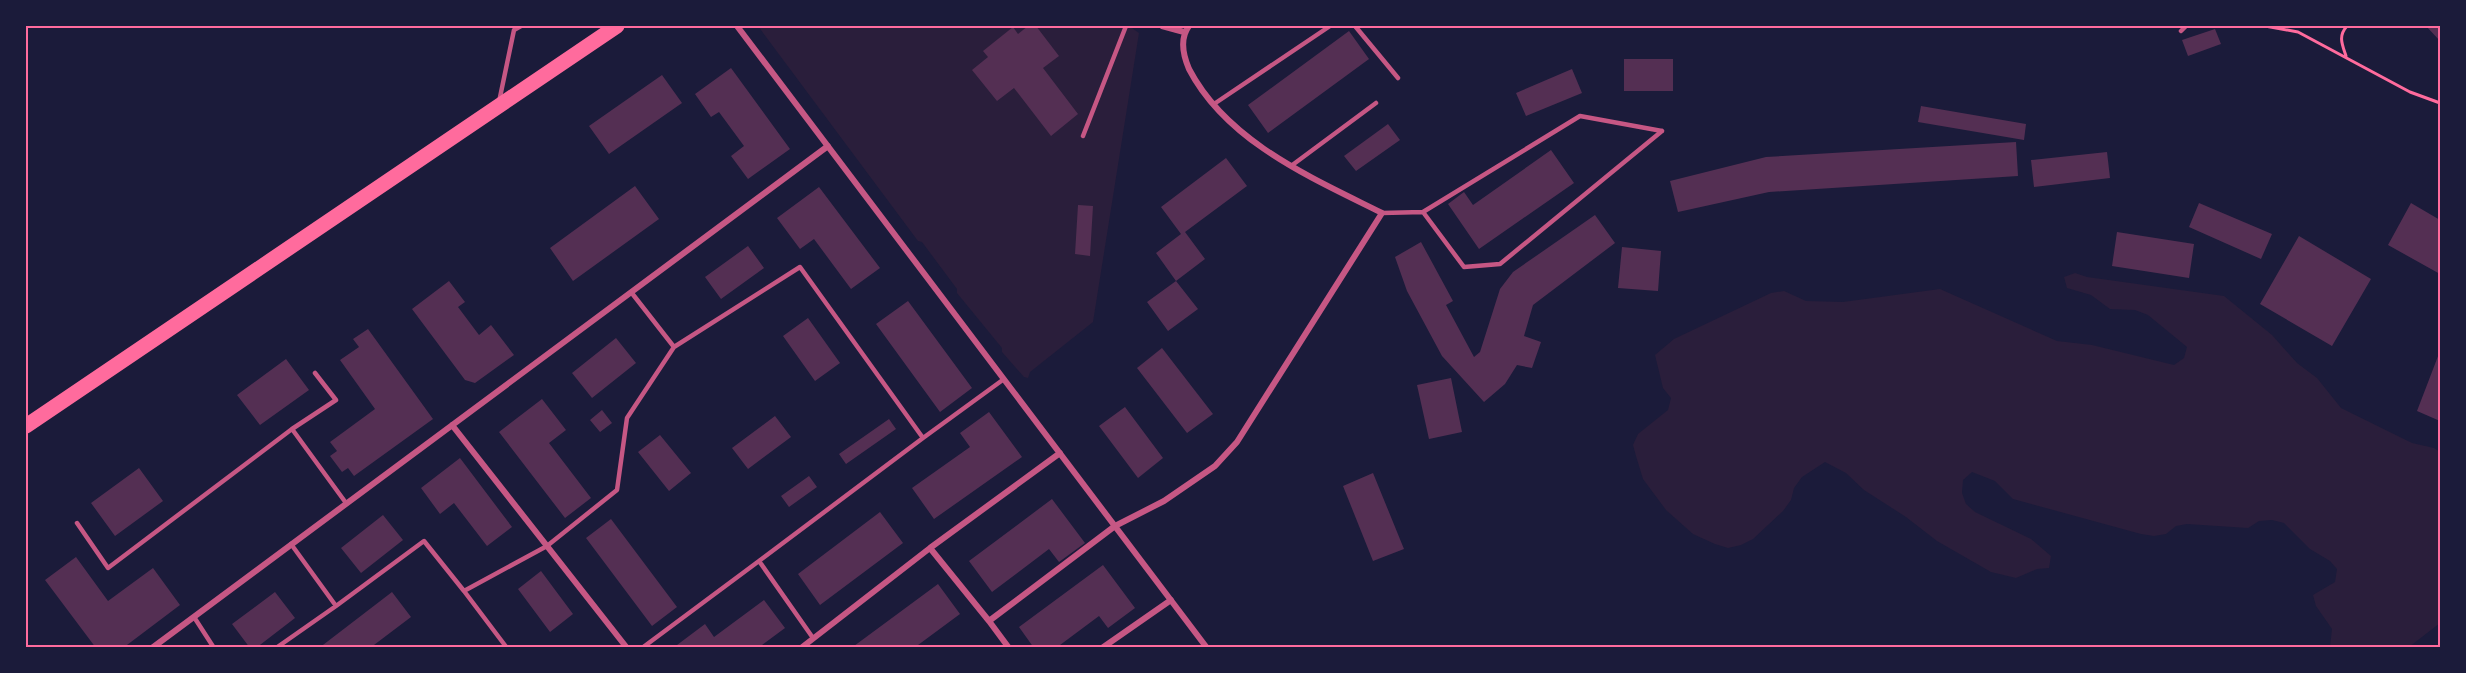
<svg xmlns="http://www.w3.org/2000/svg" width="2466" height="673" viewBox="0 0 2466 673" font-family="'Exo 2',sans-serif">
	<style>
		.green { fill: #2a1e3b }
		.building { fill: #542f53 }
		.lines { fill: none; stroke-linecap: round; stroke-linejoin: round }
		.path { stroke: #ff6b9d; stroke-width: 3 }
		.service { stroke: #c65784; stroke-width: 4.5 }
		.minor { stroke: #c65784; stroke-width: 6 }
		.primary { stroke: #ff6b9d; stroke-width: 15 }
		.neatline { fill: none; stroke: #ff6b9d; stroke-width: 2 }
	</style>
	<rect width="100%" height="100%" fill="#1b1b3a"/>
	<!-- green -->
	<path class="green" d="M758,26h371l10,7 -46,289 -63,50 -2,6 -4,-1 -22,-25v-4l-45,-55v-4l-35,-47 -4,-1z
		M2075,273l12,4 137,19 48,39 25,28 20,15 24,30 71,35 22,5 6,4v171l-31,24h-79l2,-18 -16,-23 -3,-11 22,-13 2,-13 -7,-8 -20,-12 -26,-26 -12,-3 -13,1 -11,7 -61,-4 -11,2 -10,8 -12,2 -13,-2 -128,-35 -18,-18 -23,-9 -9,8 -1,13 4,11 9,8 56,27 20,17 -2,12 -12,1 -21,9 -25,-6 -54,-31 -31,-24 -42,-27 -18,-17 -21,-11 -23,15 -8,11 -3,12 -8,11 -30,28 -12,6 -13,3 -13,-4 -22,-10 -27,-24 -23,-31 -7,-23 -3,-11 5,-11 30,-24 3,-12 -8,-10 -8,-33 19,-16 97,-46 13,-2 22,10 37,1 97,-13 117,52 35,4 82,20 10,-7 3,-11 -39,-32 -13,-5 -25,-1 -19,-14 -24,-7 -3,-11z"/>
	<!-- building -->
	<path class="building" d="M1028,26h8l23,30 -16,12 35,46 -27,22 -37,-48 -17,13 -25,-31 16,-13 -5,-6 30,-24 5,7z
		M2426,26h14v15z
		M2215,29l6,15 -33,12 -6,-16z
		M1349,31l20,28 -101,74 -20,-28z
		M1624,59h49v32h-49z
		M731,68l59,81 -42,30 -17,-23 13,-10 -25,-34 -8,5 -16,-23z
		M1572,69l10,24 -56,23 -10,-23z
		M662,75l20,28 -73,51 -20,-28z
		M1921,106l105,18 -2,16 -106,-18z
		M1388,124l12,16 -44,31 -12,-15z
		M2016,142l2,34 -249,16 -91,20 -8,-31 96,-24z
		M1551,150l23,33 -95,66 -31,-45 16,-12 9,13z
		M2107,152l3,26 -76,9 -3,-27z
		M1226,158l21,28 -62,46 20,27 -29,22 -20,-28 25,-19 -20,-27z
		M635,186l24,33 -86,62 -23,-33z
		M819,187l61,81 -29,21 -37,-50 -14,10 -23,-31z
		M2199,203l73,31 -11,25 -72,-32z
		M2411,203l29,17v54l-52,-29z
		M1078,205l15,1 -3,50 -15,-2z
		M1595,215l20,28 -82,62 -9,31 17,6 -9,26 -15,-3 -12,19 -21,18 -42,-46 -35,-65 -12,-34 26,-15 32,59 -7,4 28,52 6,-5 20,-63 13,-17z
		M2117,232l77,12 -5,34 -77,-12z
		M2299,236l72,43 -39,67 -72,-42z
		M748,246l16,22 -43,31 -16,-22z
		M1622,247l39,4 -3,40 -40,-3z
		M449,281l16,21 -7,5 21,28 12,-10 23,30 -39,28 -10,-3 -53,-71z
		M1176,281l22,28 -30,22 -21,-29z
		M908,301l64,87 -32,24 -64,-88z
		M808,318l32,45 -25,18 -32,-45z
		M368,329l65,90 -79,57 -6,-8 -6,4 -12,-16 7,-5 -7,-9 45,-33 -35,-49 19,-13 -6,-8z
		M616,338l20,25 -44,35 -20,-25z
		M1162,348l51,66 -26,19 -50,-65z
		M2440,351v70l-23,-10z
		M286,359l23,31 -49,35 -23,-30z
		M1451,378l11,54 -33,7 -12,-54z
		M542,399l24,31 -17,13 42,55 -26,20 -66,-86z
		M1125,407l38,51 -25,20 -39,-52z
		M602,410l10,13 -12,9 -10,-12z
		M989,412l33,45 -88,62 -22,-31 58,-41 -10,-14z
		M775,416l16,21 -43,32 -16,-21z
		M889,419l7,10 -50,35 -7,-10z
		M660,435l31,38 -22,18 -31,-39z
		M460,458l52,69 -25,19 -33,-43 -14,11 -19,-26z
		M139,468l24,33 -48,35 -24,-33z
		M1373,473l31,76 -31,12 -30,-75z
		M809,476l8,11 -28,20 -8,-11z
		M1052,499l33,44 -26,19 -10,-13 -57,43 -23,-31z
		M880,512l23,31 -83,62 -22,-31z
		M383,515l20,25 -42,33 -20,-25z
		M611,519l66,88 -25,19 -66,-88z
		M76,557l32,44 45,-33 27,37 -57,43h-27l-51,-68z
		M1103,565l32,43 -27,20 -9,-12 -43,32h-22l-15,-21z
		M541,571l32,43 -23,18 -32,-43z
		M938,584l22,30 -46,34h-59l-1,-2z
		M275,592l20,26 -39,30h-6l-18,-24z
		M392,592l19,25 -41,31h-51z
		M764,600l21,28 -27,20h-85l32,-24 9,13z"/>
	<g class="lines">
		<!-- path -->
		<path class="path" d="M2265,26l33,6 112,60 30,11
			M2346,56c-4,-12 -8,-20 1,-30"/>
		<!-- service -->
		<path class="service" d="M1355,26l43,52
			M2181,31l5,-5
			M499,102l15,-72 7,-4
			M1214,104l116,-78
			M1083,136l43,-110
			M1291,166l85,-63
			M1423,212l157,-96 82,15
			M1382,213l41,-1 41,55 36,-3 162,-133
			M631,292l43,55 126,-80 123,171 -164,123 54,77
			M292,429l44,-29 -21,-27
			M923,438l81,-59
			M77,523l31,45 184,-139 54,74
			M291,544l45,62 88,-65 40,50 83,-45 70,-56 10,-72 47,-71
			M464,591l43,57
			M194,617l20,31
			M276,648l60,-42
			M642,648l117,-87"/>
		<!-- minor -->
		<path class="minor" d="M737,26l470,622
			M1162,26l22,6
			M452,425l175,223
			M930,548l59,73 126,-95 49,-25 51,-35 22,-24 145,-229c-70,-35 -155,-71 -193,-144 -6,-14 -9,-31 0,-43
			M989,621l20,27
			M152,648l676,-502
			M801,648l129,-100 130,-95
			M1102,648l69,-48"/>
		<!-- primary -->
		<path class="primary" d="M26,426l591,-400"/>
	</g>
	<!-- border -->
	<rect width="2466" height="673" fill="none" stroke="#1b1b3a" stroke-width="54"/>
	<rect x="27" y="27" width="2412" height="619" class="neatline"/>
</svg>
